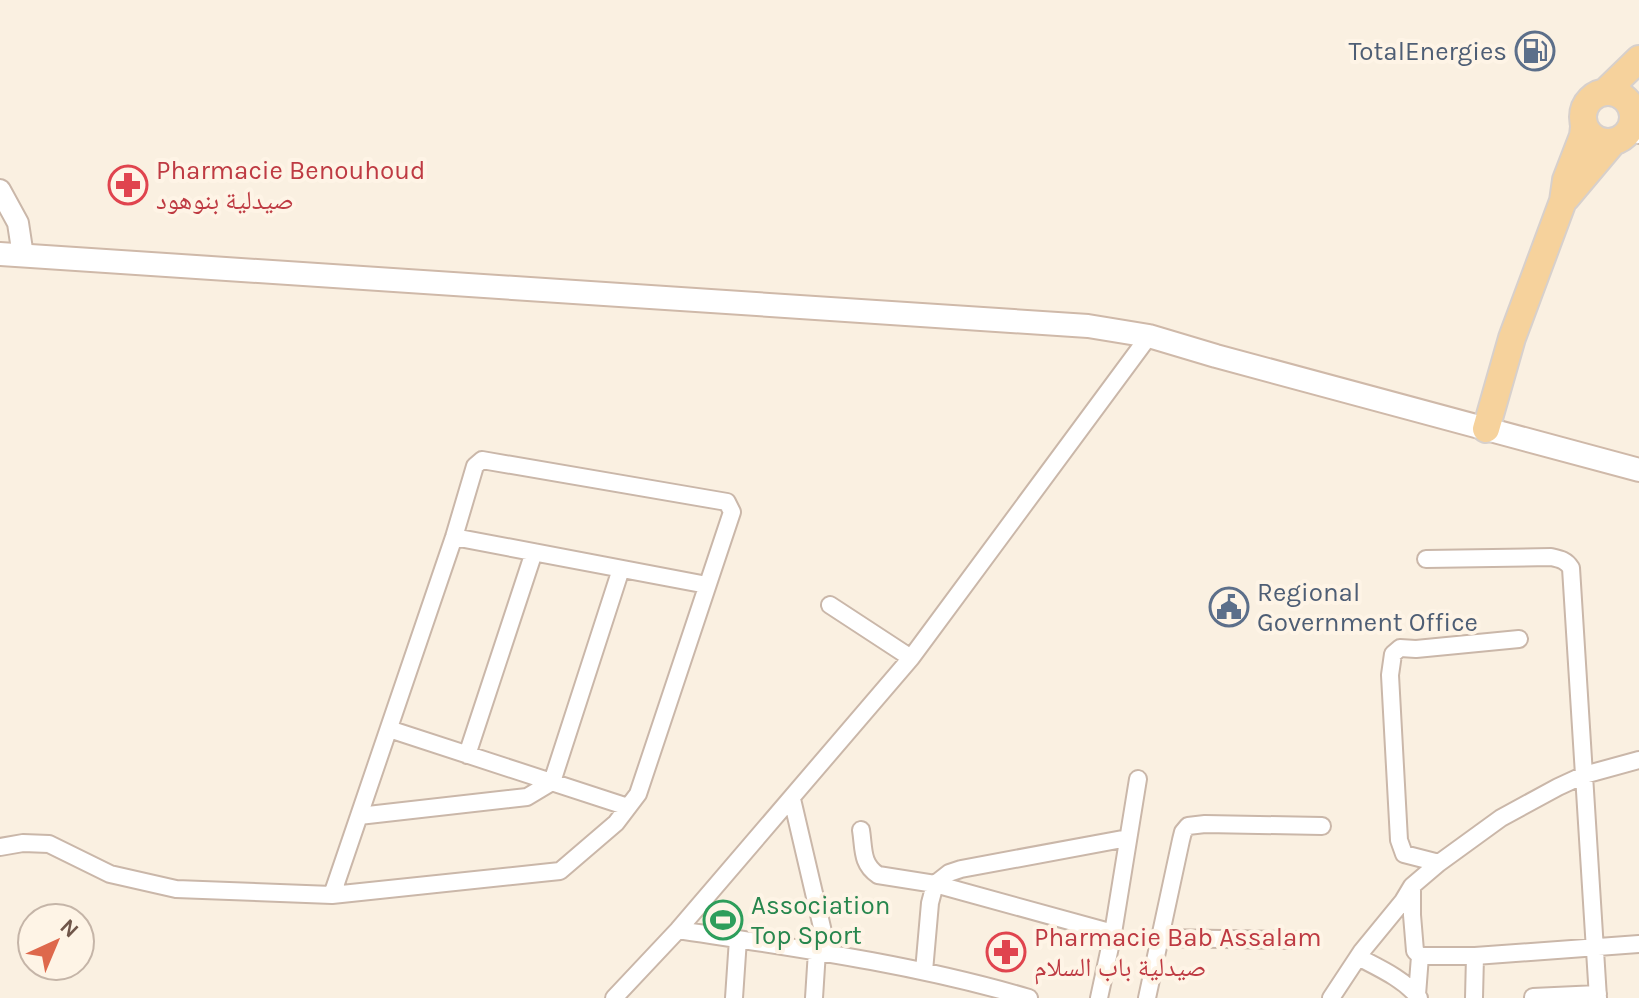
<svg xmlns="http://www.w3.org/2000/svg" width="1639" height="998" viewBox="0 0 1639 998" font-family="Karla,'Noto Naskh Arabic',sans-serif">
	<style>
		.lines { fill: none; stroke-linecap: round; stroke-linejoin: round }
		.minor-casing { stroke: #cab7a9; stroke-width: 20 }
		.tertiary-casing { stroke: #cab7a9; stroke-width: 24 }
		.secondary-casing { stroke: #cfb9a9; stroke-width: 26 }
		.primary-casing { stroke: #d7d0cc; stroke-width: 30 }
		.minor { stroke: #fff; stroke-width: 16 }
		.tertiary { stroke: #fff; stroke-width: 20 }
		.secondary { stroke: #fff; stroke-width: 22 }
		.primary { stroke: #f6d29c; stroke-width: 26 }
		.labels { text-anchor: middle; stroke-width: 8; stroke-linejoin: round; paint-order: stroke }
		.service-label { font-size: 26px; fill: #4e5e75; stroke: #fef4e6; text-anchor: end }
		.health-label { font-size: 26px; fill: #be3a42; stroke: #fef4e6; text-anchor: start }
		.leisure-label { font-size: 26px; fill: #27864d; stroke: #fef4e6; text-anchor: start }
	</style>
	<rect width="100%" height="100%" fill="#faf0e1"/>
	<g class="lines">
		<!-- minor casing -->
		<g class="minor-casing">
			<path id="minor" d="M1629,132l10,3
				M454,537l253,48
				M1426,559l125,-2c9,2 15,3 20,11l27,430
				M830,605l81,53
				M389,729l239,78
				M467,755l67,-203
				M792,799l36,154
				M359,816l168,-19 25,-15 69,-213
				M861,830c3,18 0,34 17,45l57,9 14,-11 12,-4 167,-31
				M0,847l23,-4 26,1 61,30 66,15 156,6 228,-24 56,-48 22,-29 94,-282 -5,-10 -245,-42 -7,6 -21,71 -122,358
				M1439,863l-35,-9 -5,-14 -9,-165 3,-21 7,-6 16,1 103,-10
				M1412,889v26l3,36 5,5h55l-1,42
				M678,930c118,18 236,34 351,68
				M1159,938l135,2
				M1475,956l164,-12
				M1358,957c21,11 46,22 61,41
				M924,971l6,-68 5,-19 178,49
				M1417,995l3,-39
				M1533,997l65,-3
				M614,998l64,-68 233,-272 238,-322
				M734,998l4,-59
				M814,998l3,-47
				M1099,998l14,-65 25,-154
				M1147,998l34,-158 2,-8 5,-6 17,-2 117,2
				M1331,998l31,-47 41,-50 9,-15 27,-23 62,-45 57,-31 26,-12 55,-15"/>
		</g>
		<!-- tertiary casing -->
		<g class="tertiary-casing">
			<path id="tertiary" d="M0,190l18,33 5,33"/>
		</g>
		<!-- secondary casing -->
		<g class="secondary-casing">
			<path id="secondary" d="M0,254l1088,72 61,10 67,20 423,114"/>
		</g>
		<!-- primary casing -->
		<g class="primary-casing">
			<path id="primary" d="M1583 117a25 25 0 1 1 50 0a25 25 0 1 1-50 0Z
				M1605,92l34,-33
				M1566,198l47,-56
				M1486,429l26,-91 51,-137 3,-21 17,-44 1,-9"/>
		</g>
		<!-- minor -->
		<use href="#minor" class="minor"/>
		<!-- tertiary -->
		<use href="#tertiary" class="tertiary"/>
		<!-- secondary -->
		<use href="#secondary" class="secondary"/>
		<!-- primary -->
		<use href="#primary" class="primary"/>
	</g>
	<!-- icons -->
	<defs>
		<g id="fuel-ring" transform="scale(2)"><circle r="9.5" fill="#fef4e6" stroke="#5c6f8a" stroke-width="1.5"/><path d="M-5.5-6h7V0h2V4h1.3V-2.5L3-4.5l.8-.8L6-3V5H2.5V1h-1V6h-7ZM-4.2-4.7v3.2H.2V-4.7Z" fill="#5c6f8a"/></g>
		<g id="pharmacy-ring" transform="scale(2)"><circle r="9.5" fill="#fef4e6" stroke="#e0444e" stroke-width="1.5"/><path d="M-2-6h4v4h4v4h-4v4h-4v-4h-4v-4h4Z" fill="#e0444e"/></g>
		<g id="civic-ring" transform="scale(2)"><circle r="9.5" fill="#fef4e6" stroke="#5c6f8a" stroke-width="1.5"/><path d="M-.6-6.5H3V-4.5H.6V-3L4-1V1h2V6H-6V1h2V-1L-.6-3ZM-1.2 2.5V6h2.4V2.5Z" fill="#5c6f8a"/></g>
		<g id="stadium-ring" transform="scale(2)"><circle r="9.5" fill="#fef4e6" stroke="#2e9e5b" stroke-width="1.5"/><path d="M0-5a6.5 5 0 1 0 0 10a6.5 5 0 1 0 0-10ZM-3.5-1.8h7v3.6h-7Z" fill="#2e9e5b"/></g>
	</defs>
	<g fill-rule="evenodd">
		<use href="#fuel-ring" x="1535" y="51"/>
		<use href="#pharmacy-ring" x="128" y="185"/>
		<use href="#civic-ring" x="1229" y="607"/>
		<use href="#stadium-ring" x="723" y="920"/>
		<use href="#pharmacy-ring" x="1006" y="952"/>
	</g>
	<g class="labels">
		<!-- service labels -->
		<g class="service-label">
			<text x="1507" y="60">TotalEnergies</text>
			<text x="1257" y="601" text-anchor="start">Regional<tspan x="1257" dy="30">Government Office</tspan></text>
		</g>
		<!-- health labels -->
		<g class="health-label">
			<text x="156" y="179">Pharmacie Benouhoud<tspan x="156" dy="30">صيدلية بنوهود</tspan></text>
			<text x="1034" y="946">Pharmacie Bab Assalam<tspan x="1034" dy="30">صيدلية باب السلام</tspan></text>
		</g>
		<!-- leisure labels -->
		<g class="leisure-label">
			<text x="751" y="914">Association<tspan x="751" dy="30">Top Sport</tspan></text>
		</g>
	</g>
	<!-- north arrow -->
	<g transform="translate(56 942) rotate(44)"><circle r="38" fill="#fef4e6" stroke="#c5b5a8" stroke-width="2"/>
	<path d="M0-6L14 30L0 20L-14 30Z" fill="#de684c"/>
	<text y="-12" font-size="22" font-weight="bold" text-anchor="middle" fill="#70564a">N</text>
	</g>
</svg>
